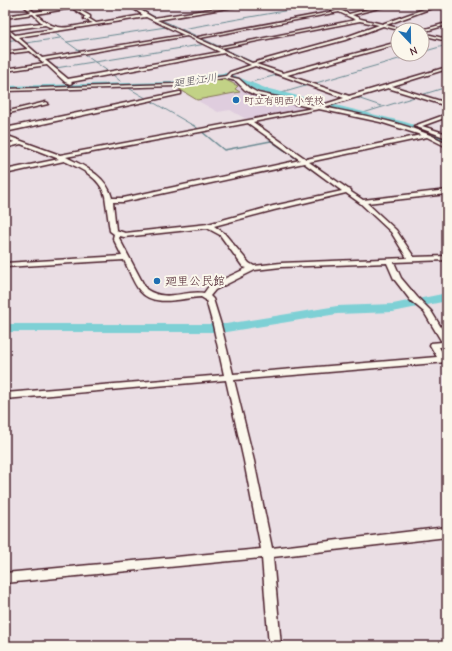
<svg xmlns="http://www.w3.org/2000/svg" width="452" height="651" viewBox="0 0 452 651" font-family="'Comic Neue','Klee One',sans-serif">
	<style>
		.built { fill: #dfcdde }
		.green { fill: #c2d286; stroke: #867858 }
		.lines { fill: none; stroke-linecap: round; stroke-linejoin: round }
		.stream-far1 { stroke: #698991; stroke-width: 1 }
		.stream { stroke: #698991; stroke-width: 1.5 }
		.river { fill: #7ed0d5; fill-rule: evenodd }
		.minor-casing { stroke: #4a1f2b; stroke-width: 3 }
		.minor { fill: #fbf7ec; fill-rule: evenodd }
		.poi-dot { fill: #1f6fb2; stroke: #fbf7ec; stroke-width: 1.5 }
		.labels { text-anchor: middle; stroke-width: 4; stroke-linejoin: round; paint-order: stroke }
		.far-poi-label { font-size: 10px; fill: #4a1f2b; stroke: #fbf7ec; text-anchor: start }
		.far-water-label { font-size: 11px; font-style: italic; fill: #5a545e; stroke: #fbf7ec }
		.poi-label { font-size: 12px; fill: #4a1f2b; stroke: #fbf7ec; text-anchor: start }
	</style>
	<rect width="100%" height="100%" fill="#eadee4"/>
	<filter id="ink" filterUnits="userSpaceOnUse"><feTurbulence type="fractalNoise" baseFrequency=".025" numOctaves="2"/><feDisplacementMap in="SourceGraphic" scale="8" xChannelSelector="R" yChannelSelector="G"/><feConvolveMatrix kernelMatrix="1 2 1 2 8 2 1 2 1" color-interpolation-filters="sRGB"/></filter>
	<g filter="url(#ink)">
		<!-- built -->
		<path class="built" d="M222,78l13,2 15,12 52,12 -4,2 7,3 -59,10 -16,-9 -12,2 -47,-26z"/>
		<!-- green -->
		<path class="green" d="M219,79l7,1 12,6 -3,3 5,3 -43,8 -18,-11 17,-6z"/>
		<g class="lines">
			<!-- stream-far1 -->
			<path class="stream-far1" d="M23,5l8,7
				M109,5l14,5 17,-2 11,7 106,49 28,9
				M445,5l2,1
				M143,10l32,-5
				M32,13l7,7
				M380,25l47,-17
				M48,26l5,3 -7,1 13,5h-2l52,37
				M182,29l136,-24
				M422,35l5,1 -5,1
				M5,41l15,-2 6,4 34,-5
				M333,41l24,-8
				M67,42l99,-15
				M219,46l138,-26
				M422,52l25,-7
				M181,61l42,-7
				M95,62l111,-18
				M47,64l9,4 37,-6
				M299,69l99,-27
				M111,73l9,8
				M286,74l95,32
				M248,83l32,-9
				M125,84v2l69,40
				M278,94l138,-40
				M360,114l87,-27"/>
			<!-- stream -->
			<path class="stream" d="M193,125l4,3
				M201,131l23,19 47,-9 67,47"/>
			<!-- river -->
			<path class="river" d="M228,73l37,15 140,34 42,14v6l-48,-16 -139,-34 -33,-15 -15,1 -41,8 -166,4v-4l166,-4 41,-8z
				M447,293v8l-54,11 -56,2 -111,18h-221v-8h221l111,-18 56,-2z"/>
			<!-- minor casing -->
			<g class="minor-casing">
				<path id="minor" d="M23,5h4l7,7 38,-6 19,-1 -15,3 14,8v2h-2l8,5 47,-8 -15,-10h4l22,13 83,-13h8l-88,15 95,43 91,-25 36,-13 -19,-4 -139,27 -2,-1 137,-27 -17,-8 -139,26 -2,-1 138,-26 -14,-6c10,0 19,6 27,9l35,-9h6l-38,10 9,4 21,5 53,-19h5l-54,20 20,5h-7l-16,-4 -38,14 -89,24 27,9 115,-31v2l-111,31 62,21 98,-29v2l-55,17 55,17v3l-59,-18 -64,19c42,9 85,16 123,36v4l-20,-10 -118,25 39,27 3,1v2l12,8 84,-10v4l-80,9 29,27 18,27 33,-1v4l-53,2 7,16 16,19 14,14 16,26v10h-8l6,10 2,-1v6l-213,18 20,81 18,87 175,-21v10l-174,20 8,89h-12l-7,-88 -257,25v-10l256,-24 -17,-88 -18,-81 -221,19v-6l219,-18 -11,-50 -7,-25 -5,-3c-19,1 -47,11 -61,-6 -7,-8 -11,-21 -16,-31l-119,7v-4l117,-7 -9,-18 1,-4 -4,-3 -5,-35c-5,-19 -25,-28 -41,-35l-59,13v-4l54,-11 -38,-15 -16,4v-4l10,-2 -10,-3v-4l55,20 253,-47 -58,-13 -10,-5 -9,-9 -12,-3 -49,8 -170,5v-2l170,-5 51,-8 4,-4 21,-7 -27,-12 -153,29 1,1 -2,1 -5,-2 -18,-17 -42,6v-2l39,-6 -14,-12 -25,3v-2l23,-3 -23,-19v-3l37,-4 -9,-9 -28,4v-2l26,-4zM72,8l14,9h-2v2l9,4c-28,4 -35,11 -57,-9zM146,17l38,18 -142,23 -24,-21zM45,25l9,4 -39,6 -6,-5zM187,36l33,16 -152,27 -23,-19zM255,66l89,32 -25,8 -61,-13 -9,-5 -10,-9 -9,-2 2,-3zM319,109l61,13 41,13 -115,24 -53,-37zM248,123l52,37 -177,38h-11c-5,-22 -28,-32 -46,-41zM304,163l38,28 -69,15 -65,18 -83,9 -9,-3 -3,-28h10zM346,193l14,10 31,29 16,26 -126,5 -27,3 -5,-3 -25,-30 -10,-7 60,-16zM207,228l13,7 23,32 4,1 -38,18 -5,7c-21,-3 -38,10 -58,-4l-27,-51 1,-2 4,1zM387,263l7,16 17,22 13,11 18,30 -11,1 -1,2 7,12 -204,17 -12,-49 -8,-26 -3,-3 5,-6 40,-20 26,-3z
					M447,23v2l-25,7v-2z
					M422,33l25,6v2l-25,-6z
					M179,92h2v2l-176,38v-4z
					M46,102l2,1v1l-43,10v-2z
					M447,114v3l-25,9 25,8v4l-33,-12z"/>
			</g>
			<!-- minor -->
			<use href="#minor" class="minor"/>
		</g>
	</g>
	<!-- markers -->
	<g class="poi-dot">
		<circle cx="236" cy="100" r="4"/>
		<circle cx="157" cy="281" r="4"/>
	</g>
	<g class="labels">
		<!-- far-poi labels -->
		<g class="far-poi-label">
			<text x="244" y="104">町立有明西小学校</text>
		</g>
		<!-- far-water labels -->
		<g class="far-water-label">
			<text transform="translate(195 80) rotate(-8)" y="4">廻里江川</text>
		</g>
		<!-- poi labels -->
		<g class="poi-label">
			<text x="165" y="285">廻里公民館</text>
		</g>
	</g>
	<!-- margin -->
	<rect width="452" height="651" fill="none" stroke="#fbf7ec" stroke-width="20"/>
	<rect x="10" y="10" width="432" height="631" fill="none" stroke="#4a1f2b" stroke-width="1.5" filter="url(#ink)"/>
	<!-- north arrow -->
	<g transform="translate(410 42) rotate(158)"><circle r="19" fill="#fbf7ec" stroke="#b4a19f"/>
	<path d="M0-3L7 15L0 10L-7 15Z" fill="#1f6fb2"/>
	<text y="-6" font-size="11" font-weight="bold" text-anchor="middle" fill="#4a1f2b">N</text>
	</g>
</svg>
